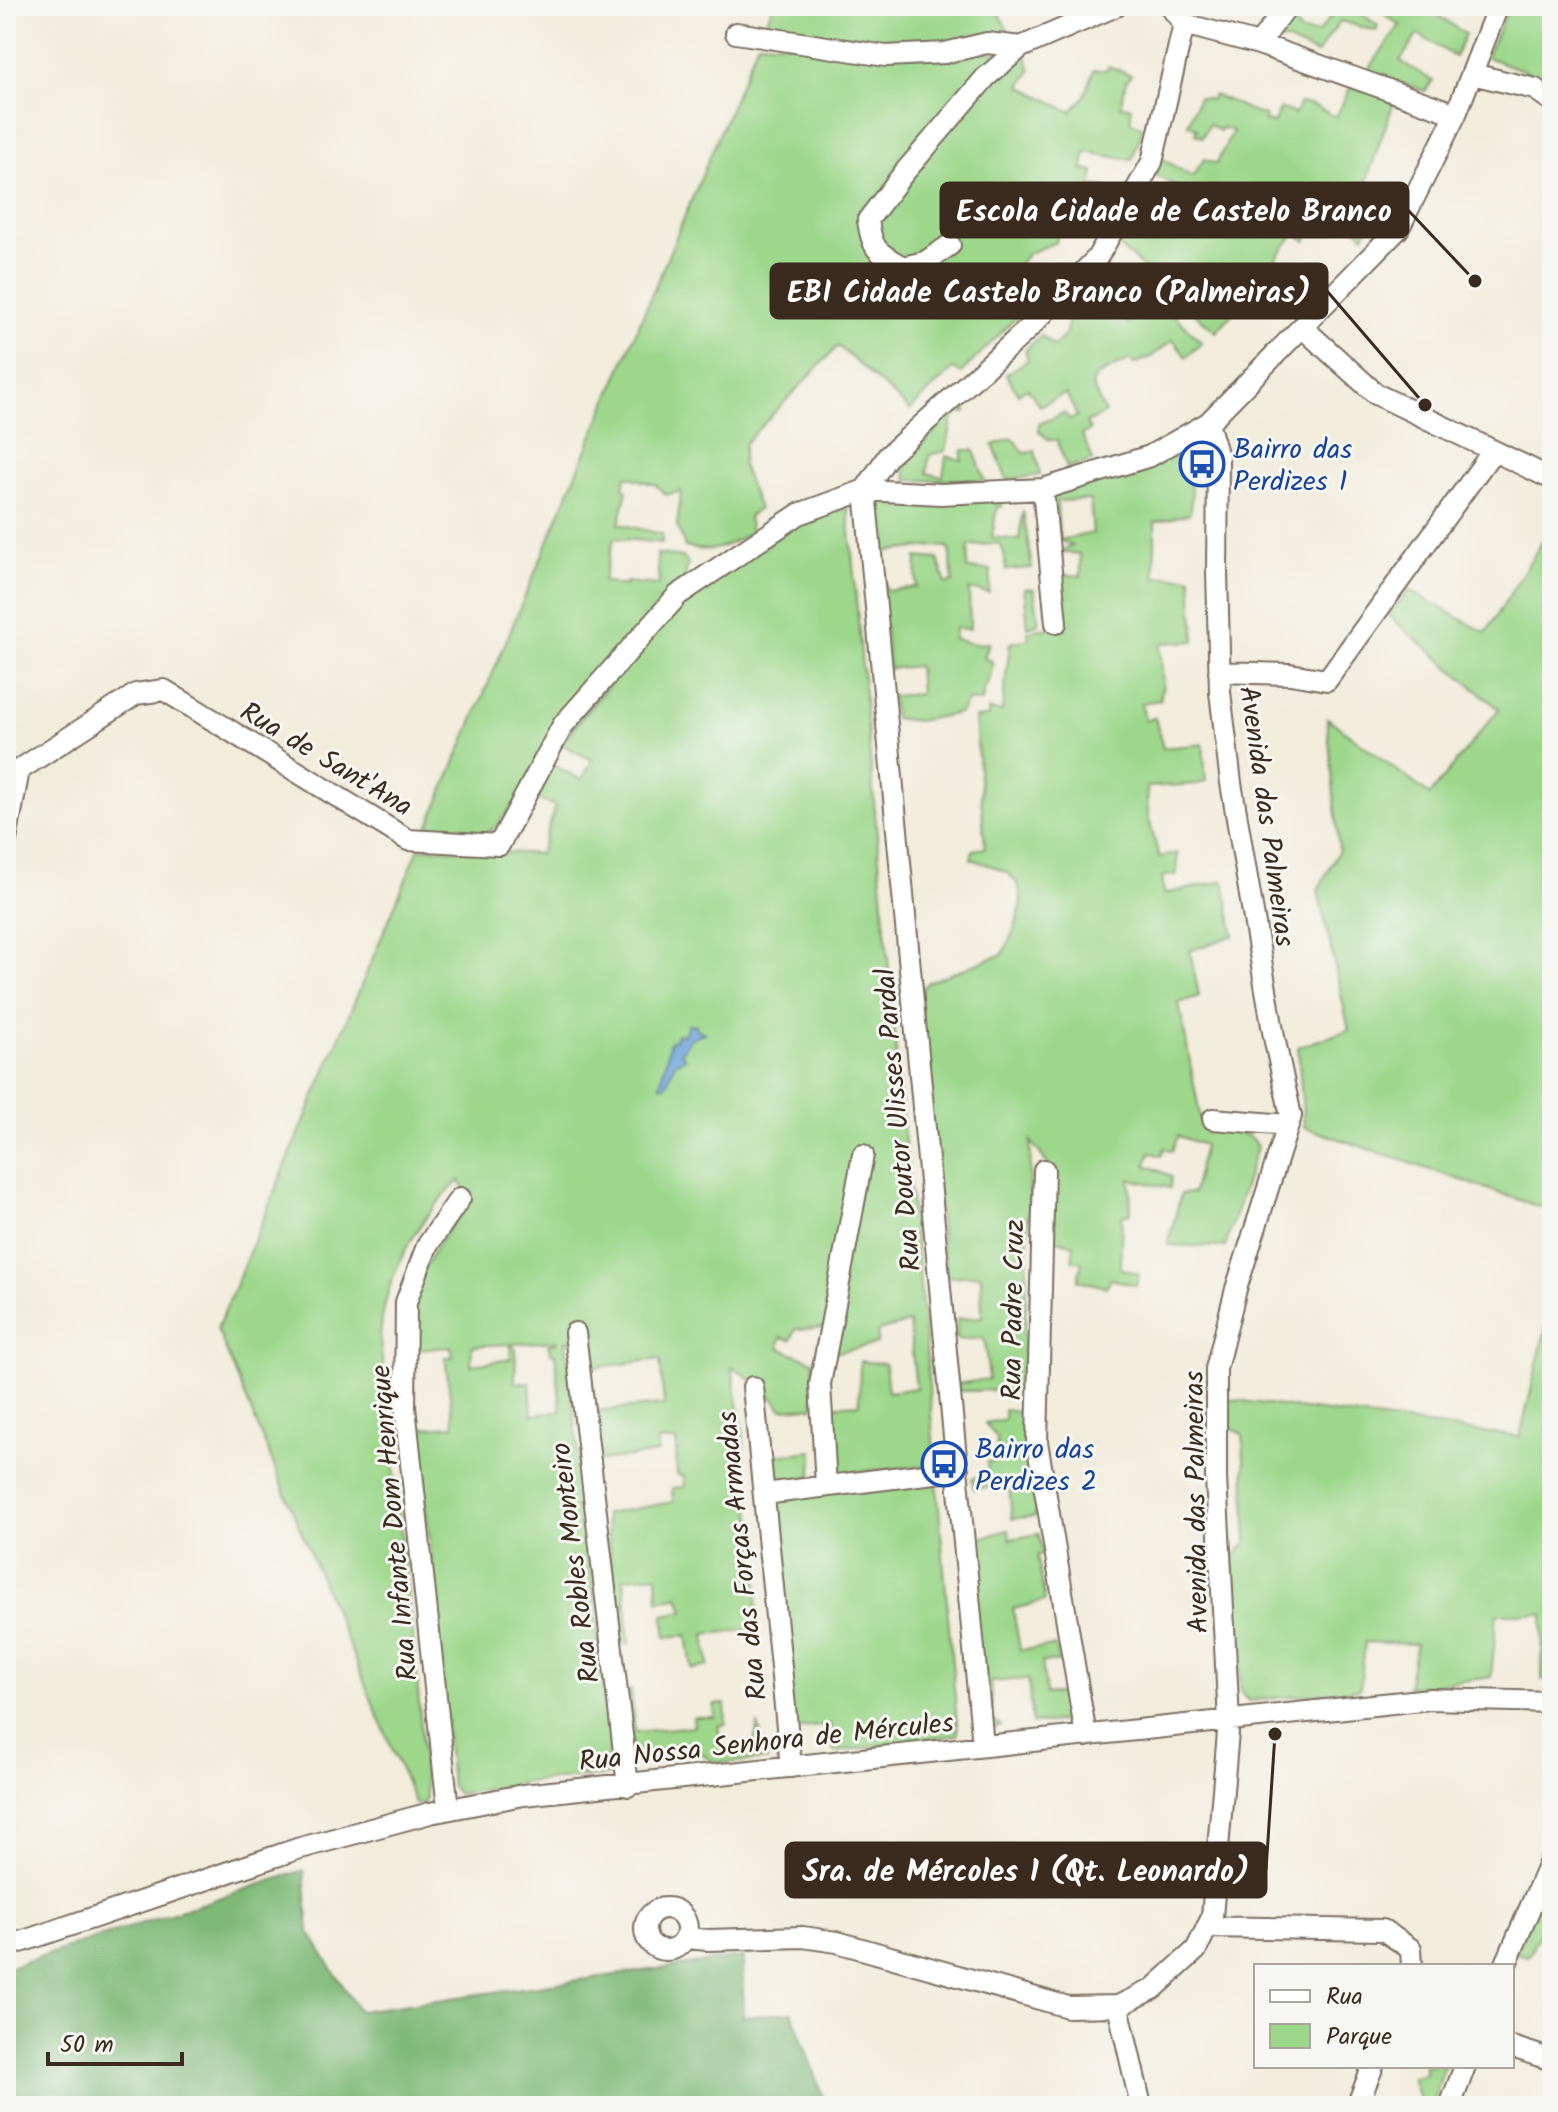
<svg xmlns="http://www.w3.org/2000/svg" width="1558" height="2112" viewBox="0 0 1558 2112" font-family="Kalam,sans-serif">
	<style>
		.green { fill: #9cd78a; stroke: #6c8054; stroke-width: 2; fill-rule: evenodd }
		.forest { fill: #7db876; stroke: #5c714a; stroke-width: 2 }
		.water { fill: #6aa3d9; stroke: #52667c; stroke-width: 2 }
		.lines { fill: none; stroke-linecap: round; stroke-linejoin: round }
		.minor-casing { stroke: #7b6e60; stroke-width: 24 }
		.minor { stroke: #fff; stroke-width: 20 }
		.labels { text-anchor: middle; stroke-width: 6; stroke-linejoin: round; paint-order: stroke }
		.transit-label { font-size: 28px; fill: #164399; stroke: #f6f6f2; text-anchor: start }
		.street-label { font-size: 28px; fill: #3b2a1e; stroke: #f6f6f2 }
		.leader { fill: none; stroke: #3b2a1e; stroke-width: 3 }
		.callout-dot { fill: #3b2a1e; stroke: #f6f6f2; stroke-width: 3 }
		.callout { fill: #3b2a1e; stroke: #3b2a1e; stroke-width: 3 }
		.callout-label { font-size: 30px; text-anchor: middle; font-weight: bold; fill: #fff }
	</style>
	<rect width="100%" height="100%" fill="#f6f6f2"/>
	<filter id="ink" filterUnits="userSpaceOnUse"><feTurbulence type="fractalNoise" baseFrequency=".0125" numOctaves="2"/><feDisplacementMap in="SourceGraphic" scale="16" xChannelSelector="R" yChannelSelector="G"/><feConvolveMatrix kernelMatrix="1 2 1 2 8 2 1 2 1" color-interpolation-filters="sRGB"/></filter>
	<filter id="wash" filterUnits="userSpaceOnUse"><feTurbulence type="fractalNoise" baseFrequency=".006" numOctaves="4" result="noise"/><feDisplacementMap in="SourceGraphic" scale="32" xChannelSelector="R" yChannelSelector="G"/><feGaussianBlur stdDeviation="1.8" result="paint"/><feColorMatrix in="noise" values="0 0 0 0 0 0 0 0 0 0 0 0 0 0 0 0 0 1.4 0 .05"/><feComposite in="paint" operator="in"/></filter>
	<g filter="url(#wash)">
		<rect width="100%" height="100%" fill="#f2ecdb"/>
		<!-- green -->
		<path class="green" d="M773,6h222l14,26 -14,11 -102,9 -132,-17z
			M1339,6h13l26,20 -2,5 -36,-10 -23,33 -29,-13h-13l-3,-15 11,-14 18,20 17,1z
			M1372,6h53l40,28 -10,23 -37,-23 -18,27 33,20 -8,10 -58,-19 33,-47z
			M1510,6h42v78l-29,-14 -37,-13z
			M758,42l190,11 77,-1 6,18 -10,16 50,26 13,-15 10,-27h12l3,-4 22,9 -5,6 -5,25 10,1v15l12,5 -11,33 -46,-8 -4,18 12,1 -3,14 14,3 -2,16 -21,-3 -6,23 -16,-3 -4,21 -27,11 -17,18 23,20 -1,4 -18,23 -55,55 -8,-4 -43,41 -72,-64 -93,97 -3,22 17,44 -11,8 3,15c-27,15 -36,22 -66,15l-8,-22 4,-34 -15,4 -10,-10 -30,-9 -3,11 4,4 -8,33 43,10v9l-48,-5 -11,43 22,5 1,-4 33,3 -2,-31 25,3 6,6 -4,19 -188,245 -10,5 -61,2z
			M1351,86l44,13 -29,83v10l-9,18 17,7 -10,18 -31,-25 5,-11 -22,-7 -8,11 15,11 -17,27 -11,-8 -49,65 -30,34 -104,-92 27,-37 27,12 12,-28 -24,-12 6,-18 32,20 12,-18 12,5 17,-33 -11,-4 -2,4 -11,-7 -7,13 -7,-3 2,-5 -9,-5 11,-27 12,3 2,-5c18,6 34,15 52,21l-1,5 10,2 6,-15 15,6 5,-11 13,2 23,12z
			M1155,296l47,47 -16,14 -13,-17 -22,17 -17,7 -4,-5 -34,17 -4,10 13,27 -19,10 4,7 -8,5 11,25 -26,8 -10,-28h-8l-10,-9v-7l25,-11 6,7 7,-4 -11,-23 -26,13 -13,-18 -9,6 -12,-20 22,-14 -3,-10 16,-15 12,11c11,-8 15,-12 15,-26l14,-16 13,14 16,-19 17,24z
			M964,400l2,13 -12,-1 -8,39 -17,4 -2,18 16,4 3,-21 16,4 1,-10h11l11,31 -78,-1 -3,-15z
			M1013,438l11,15 11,-3 5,25 -33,5 -14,-35z
			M1169,454l18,13 5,28 -3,19 -34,8v55h36l4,64 -33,2 -2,4 3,37 -3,16 -19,3 4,17 10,-2 8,30 40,-4 3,37 -8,3 -51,3 1,29 11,41 18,-4v21l-15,3 2,17 60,-13 10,54 -44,16 9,45 -20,7 23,124c19,8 45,-2 55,20l-32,100 -57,-2 13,-51 12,-1 11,-48 -26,-9 -6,15 -8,-3 -3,8 -11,-4 -4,13 25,11 -1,12 -40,-9 1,35 -9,2 -2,52 19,6 -3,11 -25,-6 -5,8 -28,-7 4,-18 -10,-2 2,-15 -26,-8 3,-68 -20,-28 -8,249 -65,1 -1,-7 32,-5 -5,-41 -27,2v-21l25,-2 -1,-42 -36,2 -26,-285 9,-10 75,-28c11,-23 32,-62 4,-81 -10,-6 -25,-10 -36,-14l2,-9 12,-2 -10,-130 13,-1v-7l14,2 8,-69 19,-4 -1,-8 35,-5 -5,-52 23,2 -1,-22 -23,-2 15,-6 -13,-6 -6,3 -5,-42 8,-7zM1090,500l3,33 -34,7 -2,-39z
			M1000,500l2,7 -5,-1 -5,31 27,3 4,-30 9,58 -26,2 -2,-18 -5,-9 -30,3 -2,23 24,1 -2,23 -20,-4 1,40 -15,-1 -1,11 20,5 15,-1 -5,15 8,3c1,20 -10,23 -10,41l-14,-2 -8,13 -43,8 -23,-3 -2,-22 28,-2 -2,-28 -29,3 -16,-165 6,-3zM934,546l15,1 4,35 -7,2 -8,-25 -21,-2 -1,30 -30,4 -5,-39z
			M848,508l52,587 24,228 11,142 -103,9 -1,-68 28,-2 1,-43 25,3 3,28 28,-4 -7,-65 -31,8 -1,13 -45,9 4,-26 -40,2 -5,11 -10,-3 -2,11 34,13 1,46 -33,2 -9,-13 -11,-3 -6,-11 -23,-15 11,66 1,52 11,43 3,101 -53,5 4,32 -17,3 -5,-34 -21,2 -3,-22 21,-4 -5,-15 -21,5 -1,-26 -33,3 5,66 -9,1 -15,-131 68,-12 -1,-14 13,-1 -1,-11 -7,-1 -1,-34h-18v12l-58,8 -4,-50 68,-6 -4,-46 -69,9 -3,-28 -22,1 48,433 -81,7 -75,13 -7,-8 -21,-245 -16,-118 9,5 31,-2 -9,-69h8l-2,-10 -39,2c1,-18 -1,-40 4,-57 9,-35 32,-64 55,-90l-11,-22c-45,41 -77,98 -80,160l37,337 9,120 -3,7h-8l-198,-475 202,-481 121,6 15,-48 -26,-10 20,-33 33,17 10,-20 -31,-16 103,-127 137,-97zM559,1341l-11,4 3,8 4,1 6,57 -29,4 -2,-32h-15l1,-33 -5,-6zM510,1344l1,15 -40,6 1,-19z
			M1552,526v685l-248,-84 -6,-80 51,-17 -31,-140 21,-40 -12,-132 103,77 69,-86 -110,-93 20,-26 77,43z
			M1024,588l10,1 5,34 -11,4z
			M1552,1301v384l-10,-6 1,-65h-46l-6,63 -83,11 8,-44 -51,-2 -5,47 -112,12 -7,-8 -8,-136 14,-15 -4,-107 -16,-10v-26l293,38z
			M1004,1410l17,2c4,35 14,69 15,104l-24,3 -3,-35 -36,5 -1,-11 16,-3 -1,-13 10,-1 -1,-24 -11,-14 19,-3z
			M813,1451l-1,25 -38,7 -2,-10 -6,-6v-11z
			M937,1484l21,251 -124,17 -4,-28 -38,6 -18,-225c21,-18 130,-19 163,-21z
			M1009,1530l1,9 29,-5 4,20 -6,1 8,46 -32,8 7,41 36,-4 2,16h-16l4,32h18l4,27 -36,3 -4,-45 -38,3 3,38 8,6 -16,4 -17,-189z
			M631,1690l4,42 59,-6 -1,-9h22l-1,-12 11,-1 1,20 -8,2 5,28 30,-6 5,-24 9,36 -53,3 -18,-14 -62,7 -9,-57z
			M1545,1883l7,1 -4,17 4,2v34l-12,-4 -12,23 -12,-3z
			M1424,2066h21l-14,40h-21l10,-3 -8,-25 14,-4z"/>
		<!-- forest -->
		<path class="forest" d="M304,1870l5,62 50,79 384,-54v60l49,-5 34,94h-820v-138z"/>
		<!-- water -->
		<path class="water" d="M688,1024l8,1v4l8,4 -13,5 -10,14 4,6 -10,5 -9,23 -6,-1 10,-44 5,-1 2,-6 7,1z"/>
	</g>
	<g filter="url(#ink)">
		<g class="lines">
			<!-- minor casing -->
			<g class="minor-casing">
				<path id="minor" d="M1170,6l14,18 75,20 197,70
					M736,33l150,23 59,-3 42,-10 34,4
					M1259,44l28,-38
					M1472,74l63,15 17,12
					M950,245l-25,17 -22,5c-26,-15 -31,-17 -35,-47l35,-46 83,-97 35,-30 95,-41
					M1303,328l73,66 176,85
					M1043,489l13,134
					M865,490l118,1255
					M865,490l23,-34 139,-126 70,-72 55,-96 32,-138
					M1219,672l71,2 37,6 166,-229
					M6,840l13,-70 117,-76 28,-4 244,150 91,5 64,-120 115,-130 121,-81 66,-24 76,4 102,-5 107,-33 58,-33 191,-195 57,-114 42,-108
					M1213,1119l75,6
					M1044,1170l-7,272 49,294
					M575,1333l53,453
					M753,1387l38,380
					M826,1486l-6,-102 43,-229
					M764,1494l194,-24
					M448,1809l-43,-402 1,-105 21,-56 33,-48
					M645 1929a21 21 0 1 1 42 0a21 21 0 1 1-42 0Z
					M1207,1927l176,3 28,19 1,17
					M685,1938l24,2 94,-3 34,5 231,65 50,-1 35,-17 43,-39 16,-33 17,-196 -13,-243v-109l20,-80 55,-173 -17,-79 -43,-254 -11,-91 -3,-121 1,-114 -10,-34
					M6,1947l291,-98 133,-36 93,-18 907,-96 122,3
					M1505,1966l47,-109
					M1118,2006l23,100
					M1512,2047l40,13
					M1357,2106l16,-40
					M1450,2106l15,-40"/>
			</g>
			<!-- minor -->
			<use href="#minor" class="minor"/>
		</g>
	</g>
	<!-- icons -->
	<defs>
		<g id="bus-ring" transform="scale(2.3)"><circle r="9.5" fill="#f6f6f2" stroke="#1a4fb4" stroke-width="1.5"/><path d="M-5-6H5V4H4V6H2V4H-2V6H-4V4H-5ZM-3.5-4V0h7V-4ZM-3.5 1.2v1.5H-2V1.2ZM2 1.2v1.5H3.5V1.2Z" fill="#1a4fb4"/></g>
	</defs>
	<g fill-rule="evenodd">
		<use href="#bus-ring" x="1202" y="464"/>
		<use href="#bus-ring" x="944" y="1464"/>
	</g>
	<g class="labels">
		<!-- transit labels -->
		<g class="transit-label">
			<text x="1233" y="458">Bairro das<tspan x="1233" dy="32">Perdizes 1</tspan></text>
			<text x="975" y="1458">Bairro das<tspan x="975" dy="32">Perdizes 2</tspan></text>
		</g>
		<!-- street labels -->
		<g class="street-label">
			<text transform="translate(327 758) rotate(31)" y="10">Rua de Sant'Ana</text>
			<text transform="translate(1268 816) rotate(82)" y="10">Avenida das Palmeiras</text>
			<text transform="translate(897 1120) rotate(-95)" y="10">Rua Doutor Ulisses Pardal</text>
			<text transform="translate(1012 1310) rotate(-89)" y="10">Rua Padre Cruz</text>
			<text transform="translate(1195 1502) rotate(-91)" y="10">Avenida das Palmeiras</text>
			<text transform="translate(393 1523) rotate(-95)" y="10">Rua Infante Dom Henrique</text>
			<text transform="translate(741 1556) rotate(-96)" y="10">Rua das Forças Armadas</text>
			<text transform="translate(574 1563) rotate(-97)" y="10">Rua Robles Monteiro</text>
			<text transform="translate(766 1741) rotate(-6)" y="10">Rua Nossa Senhora de Mércules</text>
		</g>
	</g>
	<!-- callouts -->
	<path class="leader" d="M1475 281L1408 210M1425 405L1327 291M1275 1734L1266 1870"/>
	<g class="callout-dot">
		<circle cx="1475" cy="281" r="8"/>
		<circle cx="1425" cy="405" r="8"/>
		<circle cx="1275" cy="1734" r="8"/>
	</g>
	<g class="callout">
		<rect x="941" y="183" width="467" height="54" rx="8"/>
		<rect x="771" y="264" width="556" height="54" rx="8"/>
		<rect x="786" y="1843" width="480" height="54" rx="8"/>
	</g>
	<g class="callout-label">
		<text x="1174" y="221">Escola Cidade de Castelo Branco</text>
		<text x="1049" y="302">EBI Cidade Castelo Branco (Palmeiras)</text>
		<text x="1026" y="1881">Sra. de Mércoles 1 (Qt. Leonardo)</text>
	</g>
	<!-- margin -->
	<rect width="1558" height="2112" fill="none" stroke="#f6f6f2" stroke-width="32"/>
	<!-- legend -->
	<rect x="1254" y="1964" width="260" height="104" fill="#f6f6f2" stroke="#aba49d" stroke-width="2"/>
	<rect x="1270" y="1990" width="40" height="12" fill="#ffffff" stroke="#aba49d" stroke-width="2"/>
	<text x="1326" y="2004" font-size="24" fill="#3b2a1e">Rua</text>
	<rect x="1270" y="2024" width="40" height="24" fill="#9cd78a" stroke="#aba49d" stroke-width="2"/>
	<text x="1326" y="2044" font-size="24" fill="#3b2a1e">Parque</text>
	<!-- scale -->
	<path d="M48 2052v12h134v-12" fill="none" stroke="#3b2a1e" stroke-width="4"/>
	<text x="60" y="2052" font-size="24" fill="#3b2a1e" stroke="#f6f6f2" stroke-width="6" paint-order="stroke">50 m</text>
</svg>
